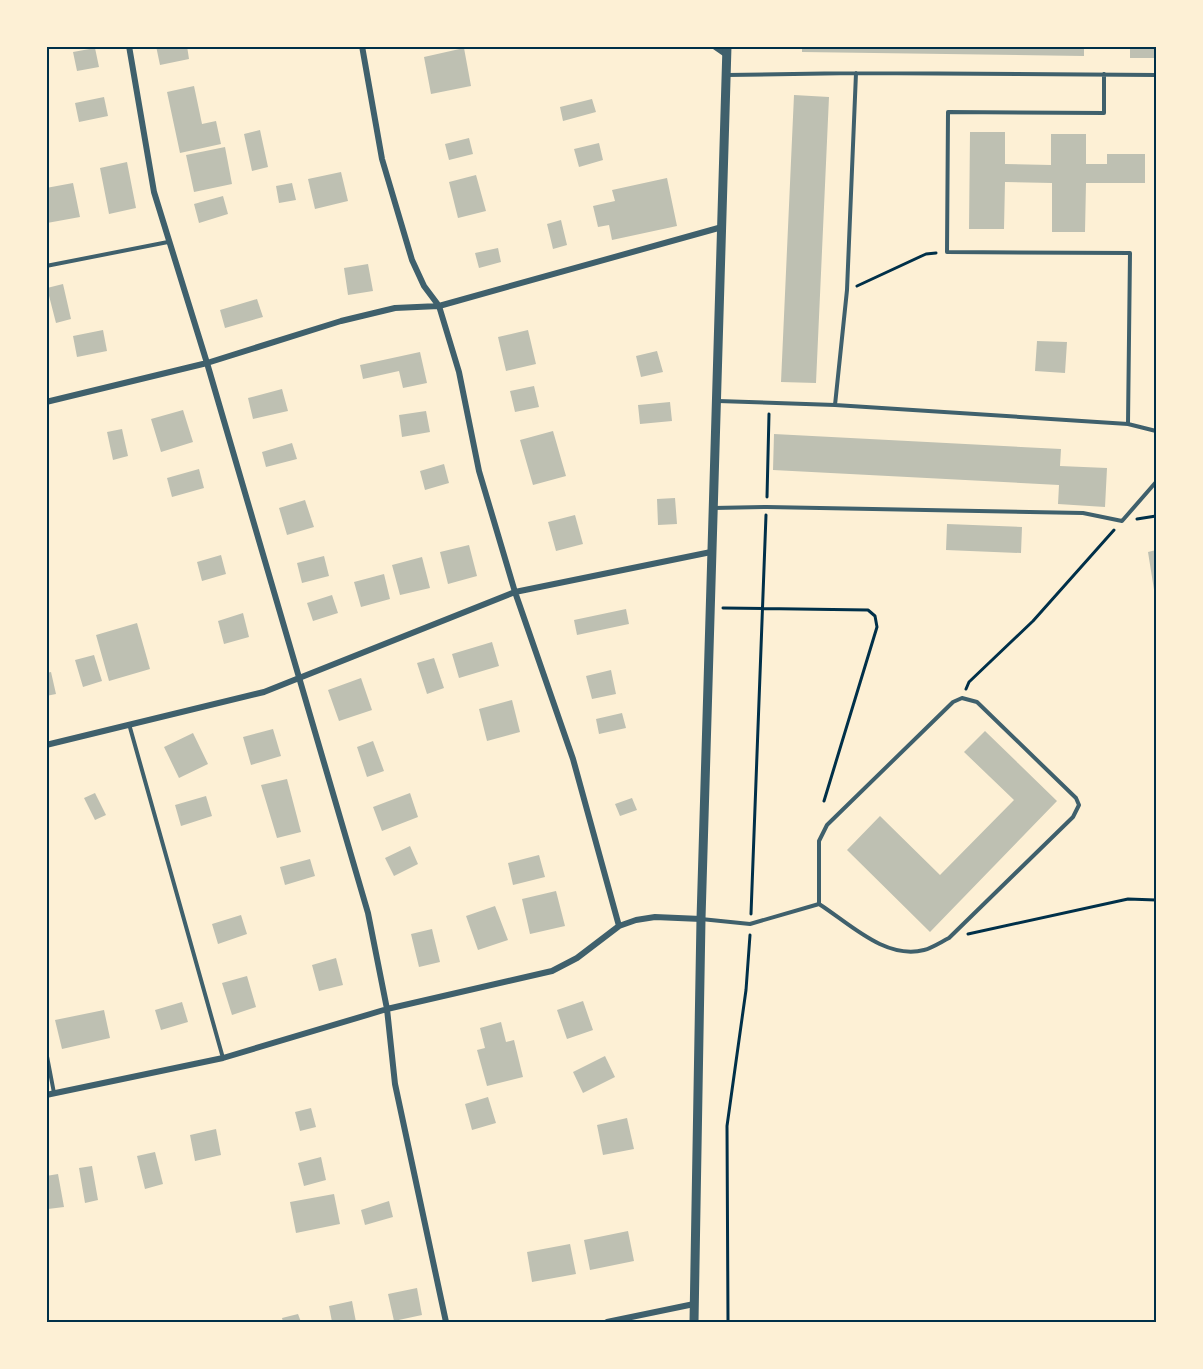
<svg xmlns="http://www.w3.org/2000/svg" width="1203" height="1369" viewBox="0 0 1203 1369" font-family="'Fira Sans',sans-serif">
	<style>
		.building { fill: #bec0b2 }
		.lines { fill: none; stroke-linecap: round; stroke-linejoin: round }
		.path { stroke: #003049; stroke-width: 3 }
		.service { stroke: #3f606c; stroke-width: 4 }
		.minor { stroke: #3f606c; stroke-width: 6 }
		.tertiary { stroke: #3f606c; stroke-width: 9 }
		.neatline { fill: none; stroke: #003049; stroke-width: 2 }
	</style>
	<rect width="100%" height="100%" fill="#fdf0d5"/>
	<!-- building -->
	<path class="building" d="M156,46h31l2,13 -29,6z
		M802,46h282v10l-282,-4z
		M1130,46h26v12h-26z
		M95,48l4,19 -22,4 -4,-19z
		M464,48l7,38 -40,8 -7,-37z
		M194,86l8,38 14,-3 5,23 -41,9 -13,-61z
		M794,95l35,2 -13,286 -35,-1z
		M104,97l4,19 -29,6 -4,-19z
		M592,99l4,13 -33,9 -3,-14z
		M260,130l8,37 -16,4 -8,-37z
		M970,132h35v32l46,1v-31h35v30h21v-10h38v29h-59l-1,49h-33v-49l-47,-1 -1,47h-35z
		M469,138l4,16 -24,6 -4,-16z
		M599,143l4,17 -24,7 -5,-18z
		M225,147l7,37 -38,8 -8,-37z
		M127,162l9,46 -27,6 -9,-46z
		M341,172l7,29 -33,8 -7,-30z
		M476,175l10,36 -28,7 -9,-36z
		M667,178l10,48 -65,14 -3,-15 -11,2 -5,-21 22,-5 -3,-11z
		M73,183l7,34 -33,6 -1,-35z
		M292,183l4,17 -17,3 -3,-17z
		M223,196l5,18 -29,9 -5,-19z
		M561,220l6,25 -14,4 -6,-25z
		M498,248l3,14 -22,6 -4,-15z
		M368,264l5,27 -25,4 -4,-27z
		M63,284l8,35 -15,4 -9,-35z
		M257,299l6,18 -38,11 -5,-18z
		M103,330l4,21 -30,6 -4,-21z
		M528,330l8,34 -30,7 -8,-34z
		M1037,341l30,1 -2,31 -30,-2z
		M657,351l6,21 -22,5 -5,-21z
		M420,352l7,31 -24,5 -4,-17 -36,8 -3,-14z
		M534,386l5,21 -24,5 -5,-21z
		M282,389l6,22 -35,8 -5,-21z
		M670,402l2,19 -32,3 -2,-19z
		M183,410l10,32 -32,10 -10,-33z
		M426,411l4,21 -28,5 -3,-22z
		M122,429l6,27 -15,4 -6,-28z
		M553,431l13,45 -33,9 -13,-45z
		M774,434l287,15 -1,17 47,2 -2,39 -47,-3 1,-19 -286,-15z
		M292,443l5,16 -31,8 -4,-15z
		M444,464l5,19 -24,7 -5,-19z
		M199,469l5,19 -32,9 -5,-19z
		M675,498l2,26 -19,1 -1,-26z
		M305,500l9,27 -27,8 -8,-27z
		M575,515l8,29 -27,7 -8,-29z
		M947,524l75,3 -1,26 -75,-3z
		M469,545l8,31 -29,8 -8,-32z
		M1156,550v46h-1l-7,-44z
		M221,555l5,19 -24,7 -5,-19z
		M324,556l5,20 -27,7 -5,-20z
		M422,557l8,31 -30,7 -8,-30z
		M384,574l6,25 -29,8 -7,-25z
		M332,595l6,18 -25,8 -6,-18z
		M626,609l3,15 -52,11 -3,-15z
		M243,613l6,24 -25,7 -6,-23z
		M137,623l13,46 -41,12 -13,-46z
		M492,642l7,24 -40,12 -7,-24z
		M94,655l8,26 -19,6 -8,-27z
		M434,658l10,30 -17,6 -10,-31z
		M611,670l5,24 -24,5 -6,-23z
		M51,672l5,22 -10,2v-23z
		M361,678l11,32 -33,11 -11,-31z
		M512,700l8,32 -33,9 -8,-32z
		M622,713l4,15 -27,6 -3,-15z
		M273,729l8,27 -30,9 -8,-28z
		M985,731l72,70 -127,131 -83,-82 33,-34 60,59 74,-75 -50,-48z
		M193,733l15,31 -29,14 -15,-31z
		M373,741l11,30 -17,6 -10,-30z
		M287,779l14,53 -24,6 -16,-53z
		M95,793l11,22 -11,5 -11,-22z
		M410,793l8,24 -36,14 -9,-24z
		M206,796l6,20 -31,10 -6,-21z
		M632,798l5,12 -17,6 -5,-12z
		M410,846l8,18 -24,12 -9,-18z
		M539,855l6,22 -32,8 -5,-22z
		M310,859l5,17 -30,9 -5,-18z
		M556,891l9,35 -35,8 -8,-35z
		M495,906l13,34 -30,10 -12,-34z
		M241,915l6,19 -29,10 -6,-20z
		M432,929l8,33 -21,5 -8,-33z
		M336,958l7,27 -24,6 -7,-26z
		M247,976l9,31 -24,8 -10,-32z
		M583,1001l10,29 -26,9 -10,-29z
		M182,1002l6,20 -27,8 -6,-20z
		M104,1010l6,28 -48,11 -7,-29z
		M501,1022l5,20 8,-2 9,37 -36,9 -10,-36 8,-2 -5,-20z
		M605,1056l10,21 -32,16 -10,-21z
		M488,1097l8,26 -24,7 -7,-26z
		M311,1108l5,19 -16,4 -5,-19z
		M627,1118l7,31 -31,6 -6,-30z
		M216,1129l5,26 -26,6 -5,-26z
		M155,1152l8,32 -18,5 -8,-33z
		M321,1157l5,23 -22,6 -6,-23z
		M92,1166l6,34 -13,3 -6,-35z
		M58,1174l6,33 -16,2 -2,-33z
		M334,1194l6,30 -44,9 -6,-31z
		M389,1201l4,16 -28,8 -4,-15z
		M628,1231l6,30 -44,9 -6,-30z
		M570,1244l6,30 -44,8 -5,-30z
		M417,1288l5,27 -28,6 -6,-27z
		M352,1301l4,21h-24l-3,-16z
		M298,1314l3,8h-18l-1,-4z"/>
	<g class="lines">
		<!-- path -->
		<path class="path" d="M857,286l69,-32 10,-1
			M767,497l2,-83
			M1137,519l19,-3
			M723,608l145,2 7,6 2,11 -53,174
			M966,689l3,-7 64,-61 81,-91
			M751,914l15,-399
			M968,934l160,-35 28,1
			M728,1322l-1,-196 19,-136 4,-55"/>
		<!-- service -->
		<path class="service" d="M1104,74v39l-156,-1 -1,140 183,1 -2,171
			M727,75l129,-2 300,2
			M46,266l122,-24
			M718,401l117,4 293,19 28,7
			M835,405l12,-115 9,-217
			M713,508l54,-1 316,6 39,8 34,-39
			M129,724l94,334
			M701,919l49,5 69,-20c30,19 66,56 105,46 8,-2 17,-8 25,-12l124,-121 6,-12 -3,-7 -99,-96 -15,-4 -9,4 -126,123 -8,16v63
			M46,1051l8,42"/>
		<!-- minor -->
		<path class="minor" d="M129,46l25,146 53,171 161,550 19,96 8,75 51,238
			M362,46l20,113 30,101 12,26 15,20 20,66 20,99 36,121 58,167 46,167
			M714,46l13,9
			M46,402l161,-39 134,-42 54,-13 44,-2 283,-79
			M46,745l218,-53 251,-100 196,-40
			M46,1095l177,-37 164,-49 165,-38 25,-13 42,-32 17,-6 19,-3 46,2
			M607,1322l87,-18"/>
		<!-- tertiary -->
		<path class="tertiary" d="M694,1322l7,-403 26,-873"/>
	</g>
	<!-- border -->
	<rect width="1203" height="1369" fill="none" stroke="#fdf0d5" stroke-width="96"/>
	<rect x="48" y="48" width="1107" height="1273" class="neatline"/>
</svg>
